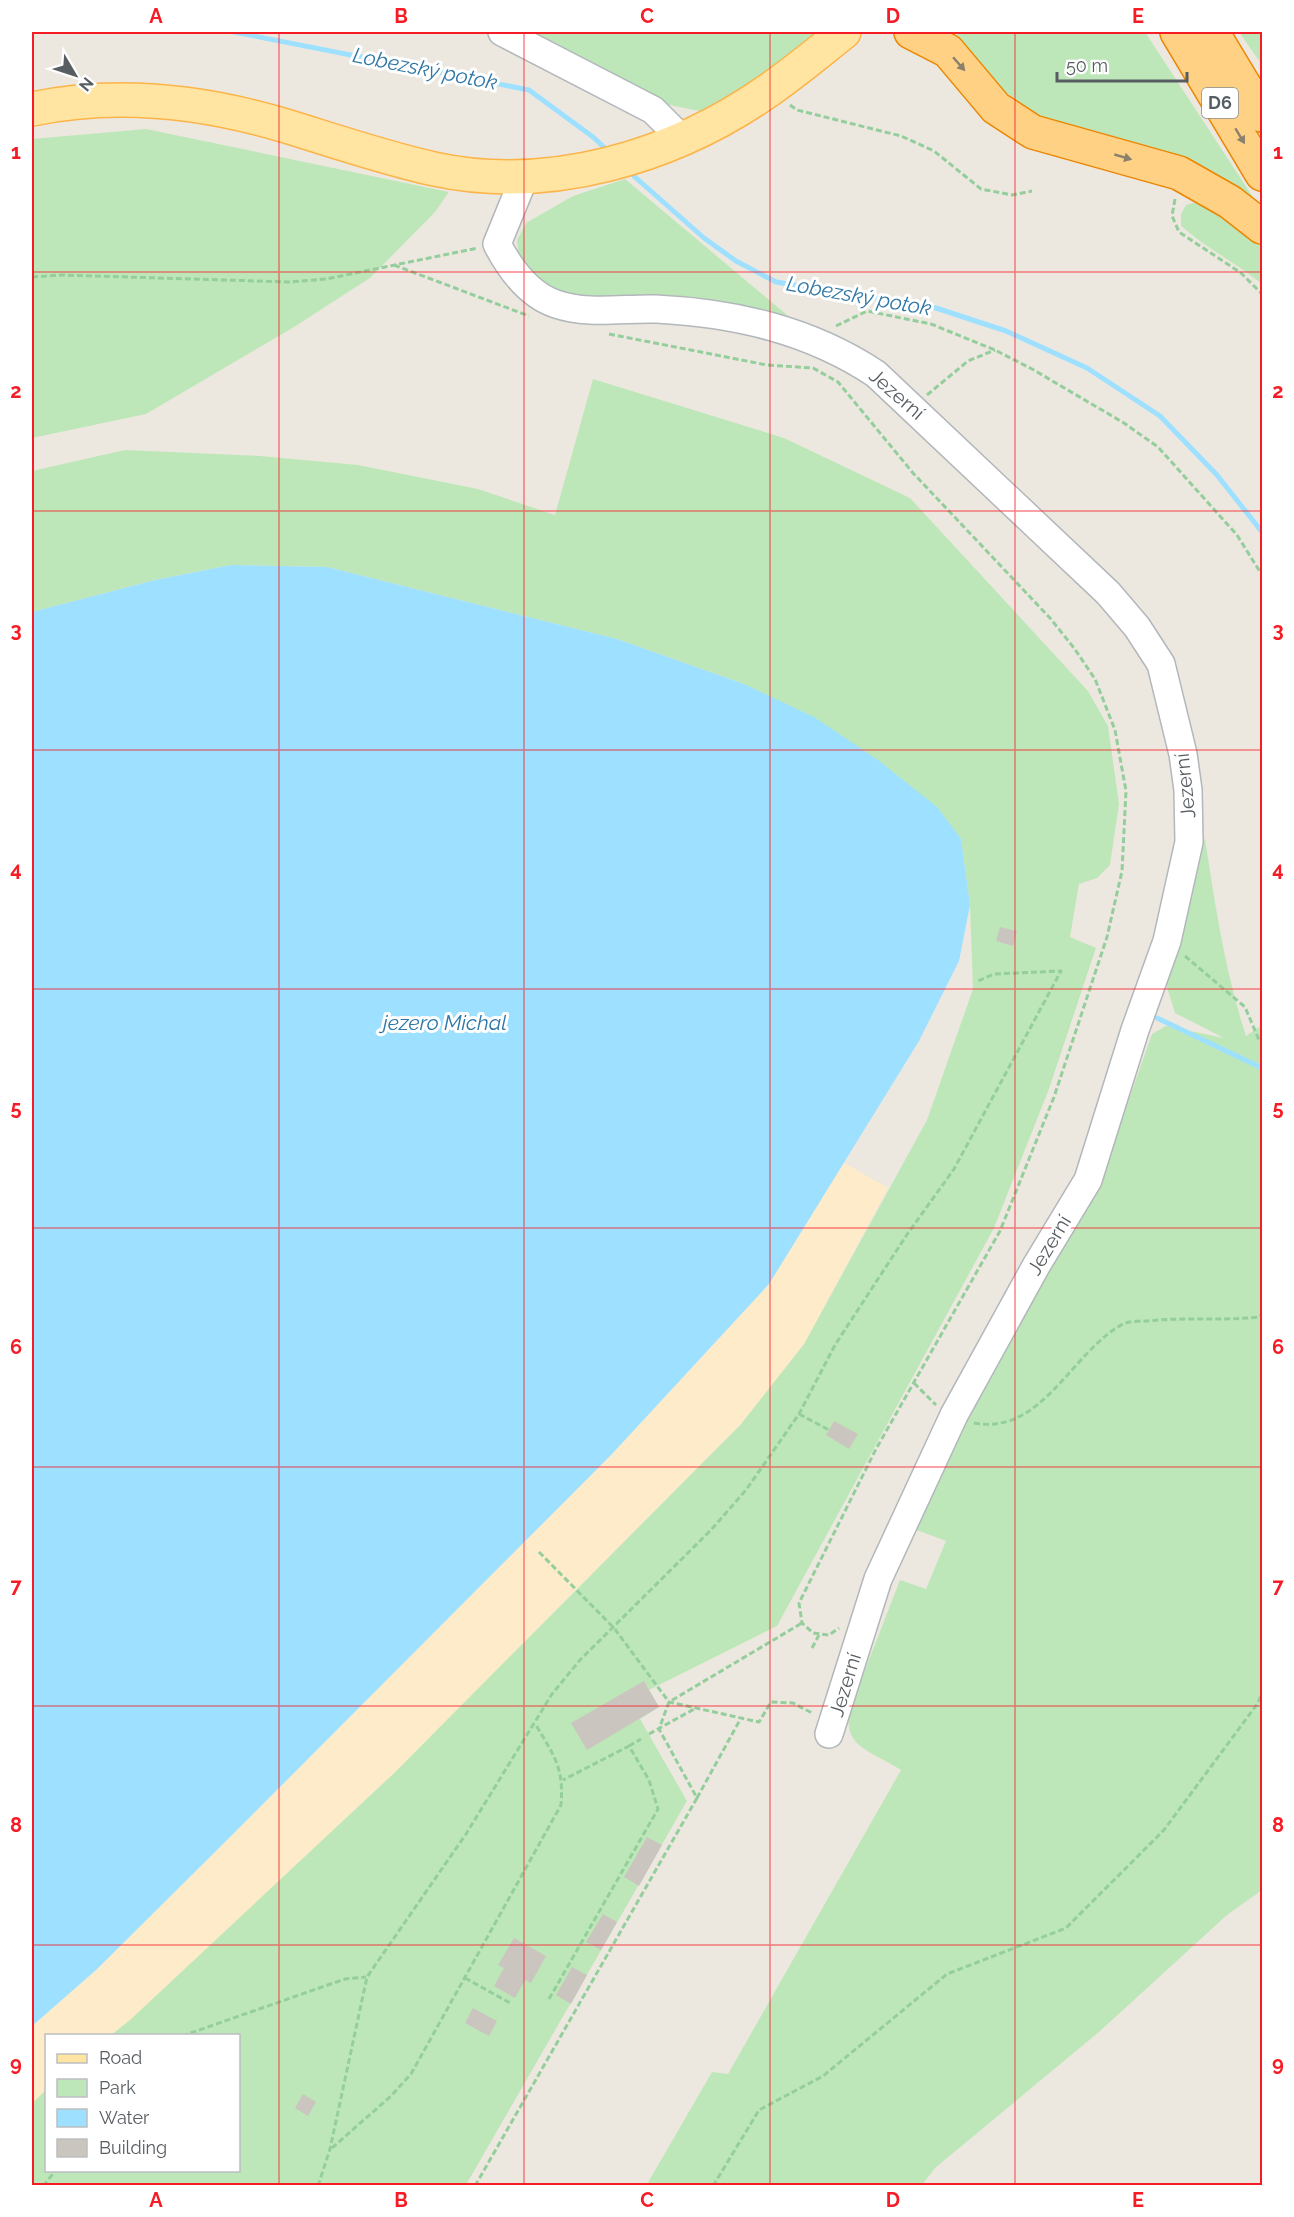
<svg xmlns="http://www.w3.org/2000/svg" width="1294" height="2217" viewBox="0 0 1294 2217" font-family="Raleway,sans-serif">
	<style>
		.green { fill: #bee7b9 }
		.sand { fill: #fdebca }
		.water { fill: #9de0ff }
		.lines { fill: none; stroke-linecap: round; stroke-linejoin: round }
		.stream { stroke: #9de0ff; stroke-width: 5 }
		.building { fill: #cac5be }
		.minor-casing { stroke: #b2b7bb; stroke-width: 30 }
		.major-casing { stroke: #fcb449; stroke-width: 36 }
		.highway-casing { stroke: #ec8500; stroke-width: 36 }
		.path { stroke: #94ce9c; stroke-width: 3; stroke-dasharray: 6 3; stroke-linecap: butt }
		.minor { stroke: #fff; stroke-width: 27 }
		.major { stroke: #ffe4a2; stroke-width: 33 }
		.highway { stroke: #ffd184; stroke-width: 33 }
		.oneway { fill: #8a806c }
		.grid { fill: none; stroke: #f61c25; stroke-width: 1.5; stroke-opacity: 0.55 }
		.labels { text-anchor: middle; stroke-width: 6; stroke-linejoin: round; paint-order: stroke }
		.shield { fill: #fff; stroke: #8a8e91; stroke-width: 1.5 }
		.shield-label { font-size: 18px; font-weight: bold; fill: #585d62 }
		.street-label { font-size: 20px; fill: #585d62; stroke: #fff }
		.water-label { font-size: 21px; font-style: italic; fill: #2f77a6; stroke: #fff }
		.neatline { fill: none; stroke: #f61c25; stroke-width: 2 }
		.grid-label { font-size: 20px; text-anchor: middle; font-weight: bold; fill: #f61c25 }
	</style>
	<rect width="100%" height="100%" fill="#ede8df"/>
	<!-- green -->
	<path class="green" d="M517,32h303l-51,45 -60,36 -49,-10z
		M955,32h190l115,176 -168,-72 -55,-21 -47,-34z
		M1239,32h23v33z
		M146,129l303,63 -14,20 -65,66 -76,49 -148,87 -114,24v-299z
		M625,179l168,141 -55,-15 -176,-8 -27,-15 -16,-20 -2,-22 9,-17 47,-27z
		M1199,201l54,33 9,10v40c-26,-21 -56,-36 -81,-58v-12l5,-9z
		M593,379l191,59 126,60 178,193 20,35 11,78 -9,61 -13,13 -18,6 -9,53 26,11 -47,141 -55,139 -217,398 -128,64 10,17 -19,12 47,82 -221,384h-434v-82l14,-13v80h192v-134l-127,-1 282,-261 347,-349 64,-81 123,-224 46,-131 -3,-84 -9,-66 -217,-155 -127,-45 -290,-72 -96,-2 -76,15 -123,32v-141l93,-21 135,6 98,9 120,24 77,26z
		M1205,838c10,67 20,133 41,198l16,-11v865l-35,25 -128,117 -164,136 -13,17 -276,1 66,-114 16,2 173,-304c-28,-19 -62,-22 -50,-64l49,-126 26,9 20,-48 -32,-12 53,-123 132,-222 53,-150 14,-8 58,12 -49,-25 -10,-32z"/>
	<!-- sand -->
	<path class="sand" d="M844,1163l44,25 -84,156 -64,81 -347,349 -263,246 -19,15 -65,1v54l-14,13v-77l64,-56 134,-133 381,-382 158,-171z"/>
	<!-- water -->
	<path class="water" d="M231,565l96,2 290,72 127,45 70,33 64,43 59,47 24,32 9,66 -11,56 -40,80 -150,243 -158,171 -381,382 -134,133 -64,56v-1414l123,-32z"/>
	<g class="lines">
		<!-- stream -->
		<path class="stream" d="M234,32l295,58 64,47 15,14
			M627,170l77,68 32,23 40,21 160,26 70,23 81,37 73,48 57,59 45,57
			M1157,1018l105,50"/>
	</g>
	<!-- building -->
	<path class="building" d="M1000,927l17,4 -4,15 -17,-5z
		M834,1421l24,13 -9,15 -23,-14z
		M644,1681l15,26 -72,43 -16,-27z
		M647,1837l15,8 -23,41 -15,-9z
		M603,1914l14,8 -16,28 -15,-8z
		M514,1938l32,18 -15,27 -6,-3 -10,18 -21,-12 10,-18 -6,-3z
		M572,1967l15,8 -16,29 -15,-9z
		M473,2008l24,13 -8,15 -24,-13z
		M303,2094l13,8 -8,14 -13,-8z"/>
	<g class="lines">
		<!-- minor casing -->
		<g class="minor-casing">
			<path id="minor" d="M502,32l151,78 29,29
				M524,178l-27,66c13,25 32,51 59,60 31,11 68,4 100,5 79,4 154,21 220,65l232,219 29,34 24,37 22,90 5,36 1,52 -22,99 -32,89 -47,150 -52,86 -82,149 -76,164 -49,155"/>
		</g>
		<!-- major casing -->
		<g class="major-casing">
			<path id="major" d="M32,109c86,-18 171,-8 254,17 49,15 98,32 148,43 115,25 240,-12 335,-79 26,-18 51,-39 75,-58"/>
		</g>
		<!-- highway casing -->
		<g class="highway-casing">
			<path id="highway" d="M911,32l37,19 48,57 37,24 146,41 51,29 32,25
				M1177,32l85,142
				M1212,32l50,83"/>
		</g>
		<!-- path -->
		<path class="path" d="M790,105l7,5 104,26 33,15 47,38 31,6 20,-4
			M1175,199l-3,17 7,16 62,41 21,21
			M394,265l135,51
			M32,277l29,-2 229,7 36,-3 152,-31
			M836,326l31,-15 64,13 64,26 37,19 92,54 34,24 79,88 25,40
			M609,334l158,31 46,3 25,14 75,91 137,145 24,30 21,31 20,51 11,61 -4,80 -15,66 -53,160 -54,134 -124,218 -77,154 3,20 11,10 16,2 10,-7
			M927,395l41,-34 27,-11
			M1185,956l60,51 14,33 3,1
			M914,1383l22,22
			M799,1414l30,16
			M974,1423c68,13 98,-72 149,-99 7,-3 16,-3 23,-3 38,-4 75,0 114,-4l2,-4
			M539,1552l75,76 55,74 90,20 12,-20 22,1 19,10
			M812,1648l7,-13
			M649,1734l47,-26
			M629,1746l12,-7
			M697,1798l44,-80
			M465,1978l47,26
			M549,1999l109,-190 -9,-29 -20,-34 -66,34
			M182,2036l163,-57 21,-2
			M332,2148l59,-52 20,-22 150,-269c3,-38 -7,-49 -25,-80
			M43,2186l13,-16
			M318,2186l12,-37 37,-172 99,-143 86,-140 28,-34 131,-130 35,-40 53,-76 36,-69 71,-109 48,-67 107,-198 -67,3 -16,7
			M475,2186l222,-388 -38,-69 10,-27 133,-79
			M713,2186l46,-76 64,-34 124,-102 119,-46 98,-98 94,-127 4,-11"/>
		<!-- minor -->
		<use href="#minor" class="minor"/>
		<!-- major -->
		<use href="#major" class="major"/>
		<!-- highway -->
		<use href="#highway" class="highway"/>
	</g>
	<!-- one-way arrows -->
	<defs><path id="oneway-solid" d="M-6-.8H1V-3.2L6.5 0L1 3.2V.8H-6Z" transform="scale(1.5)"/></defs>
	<g class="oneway">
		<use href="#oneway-solid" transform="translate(959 64) rotate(49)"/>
		<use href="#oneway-solid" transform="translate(1240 136) rotate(59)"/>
		<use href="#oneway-solid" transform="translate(1123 157) rotate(16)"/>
	</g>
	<!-- grid -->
	<path class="grid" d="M279,32v2154M524,32v2154M770,32v2154M1015,32v2154M32,272h1230M32,511h1230M32,750h1230M32,989h1230M32,1228h1230M32,1467h1230M32,1706h1230M32,1945h1230"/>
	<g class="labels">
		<!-- shield labels -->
		<rect class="shield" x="1202" y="88" width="36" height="30" rx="4.5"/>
		<g class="shield-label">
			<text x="1220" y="109">D6</text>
		</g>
		<!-- street labels -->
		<g class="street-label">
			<text transform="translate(897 394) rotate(41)" y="7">Jezerní</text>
			<text transform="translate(1185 786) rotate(-96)" y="7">Jezerní</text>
			<text transform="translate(1049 1245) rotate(-59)" y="7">Jezerní</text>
			<text transform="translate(845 1685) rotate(-73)" y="7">Jezerní</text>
		</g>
		<!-- water labels -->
		<g class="water-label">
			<text transform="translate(425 69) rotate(11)" y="7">Lobezský potok</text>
			<text transform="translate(859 296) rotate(10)" y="7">Lobezský potok</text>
			<text x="445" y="1030">jezero Michal</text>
		</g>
	</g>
	<!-- border -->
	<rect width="1294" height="2217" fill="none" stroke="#ffffff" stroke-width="66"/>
	<!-- legend -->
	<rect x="45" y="2034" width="195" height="138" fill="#ffffff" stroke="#bcbec0" stroke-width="1.5"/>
	<rect x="57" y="2054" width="30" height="9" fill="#ffe4a2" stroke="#bcbec0" stroke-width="1.5"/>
	<text x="99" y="2064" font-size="18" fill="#585d62">Road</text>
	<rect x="57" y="2079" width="30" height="18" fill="#bee7b9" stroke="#bcbec0" stroke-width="1.5"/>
	<text x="99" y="2094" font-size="18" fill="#585d62">Park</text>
	<rect x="57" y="2109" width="30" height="18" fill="#9de0ff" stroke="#bcbec0" stroke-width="1.5"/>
	<text x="99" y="2124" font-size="18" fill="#585d62">Water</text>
	<rect x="57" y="2139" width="30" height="18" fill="#cac5be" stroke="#bcbec0" stroke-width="1.5"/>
	<text x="99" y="2154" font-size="18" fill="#585d62">Building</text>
	<!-- north arrow -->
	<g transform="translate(75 75) rotate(129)" stroke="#ffffff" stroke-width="4.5" paint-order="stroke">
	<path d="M0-4.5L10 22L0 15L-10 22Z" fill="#585d62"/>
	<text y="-9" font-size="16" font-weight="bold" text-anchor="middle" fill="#585d62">N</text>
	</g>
	<!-- scale -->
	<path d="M1057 72v9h130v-9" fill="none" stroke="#585d62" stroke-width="3"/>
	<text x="1066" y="72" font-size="18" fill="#585d62" stroke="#ffffff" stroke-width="4.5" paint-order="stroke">50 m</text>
	<rect x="33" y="33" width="1228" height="2151" class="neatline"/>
	<g class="grid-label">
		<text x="156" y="23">A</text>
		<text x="401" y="23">B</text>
		<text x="647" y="23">C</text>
		<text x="893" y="23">D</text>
		<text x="1138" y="23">E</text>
		<text x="16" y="159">1</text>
		<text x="1278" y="159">1</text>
		<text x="16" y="398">2</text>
		<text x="1278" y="398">2</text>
		<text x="16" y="637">3</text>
		<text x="1278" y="637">3</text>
		<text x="16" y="876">4</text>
		<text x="1278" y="876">4</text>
		<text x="16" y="1115">5</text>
		<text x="1278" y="1115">5</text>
		<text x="16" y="1354">6</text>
		<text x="1278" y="1354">6</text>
		<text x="16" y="1593">7</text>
		<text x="1278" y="1593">7</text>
		<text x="16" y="1832">8</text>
		<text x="1278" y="1832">8</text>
		<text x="16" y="2071">9</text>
		<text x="1278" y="2071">9</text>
		<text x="156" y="2207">A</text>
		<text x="401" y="2207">B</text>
		<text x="647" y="2207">C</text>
		<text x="893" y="2207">D</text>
		<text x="1138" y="2207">E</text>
	</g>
</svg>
